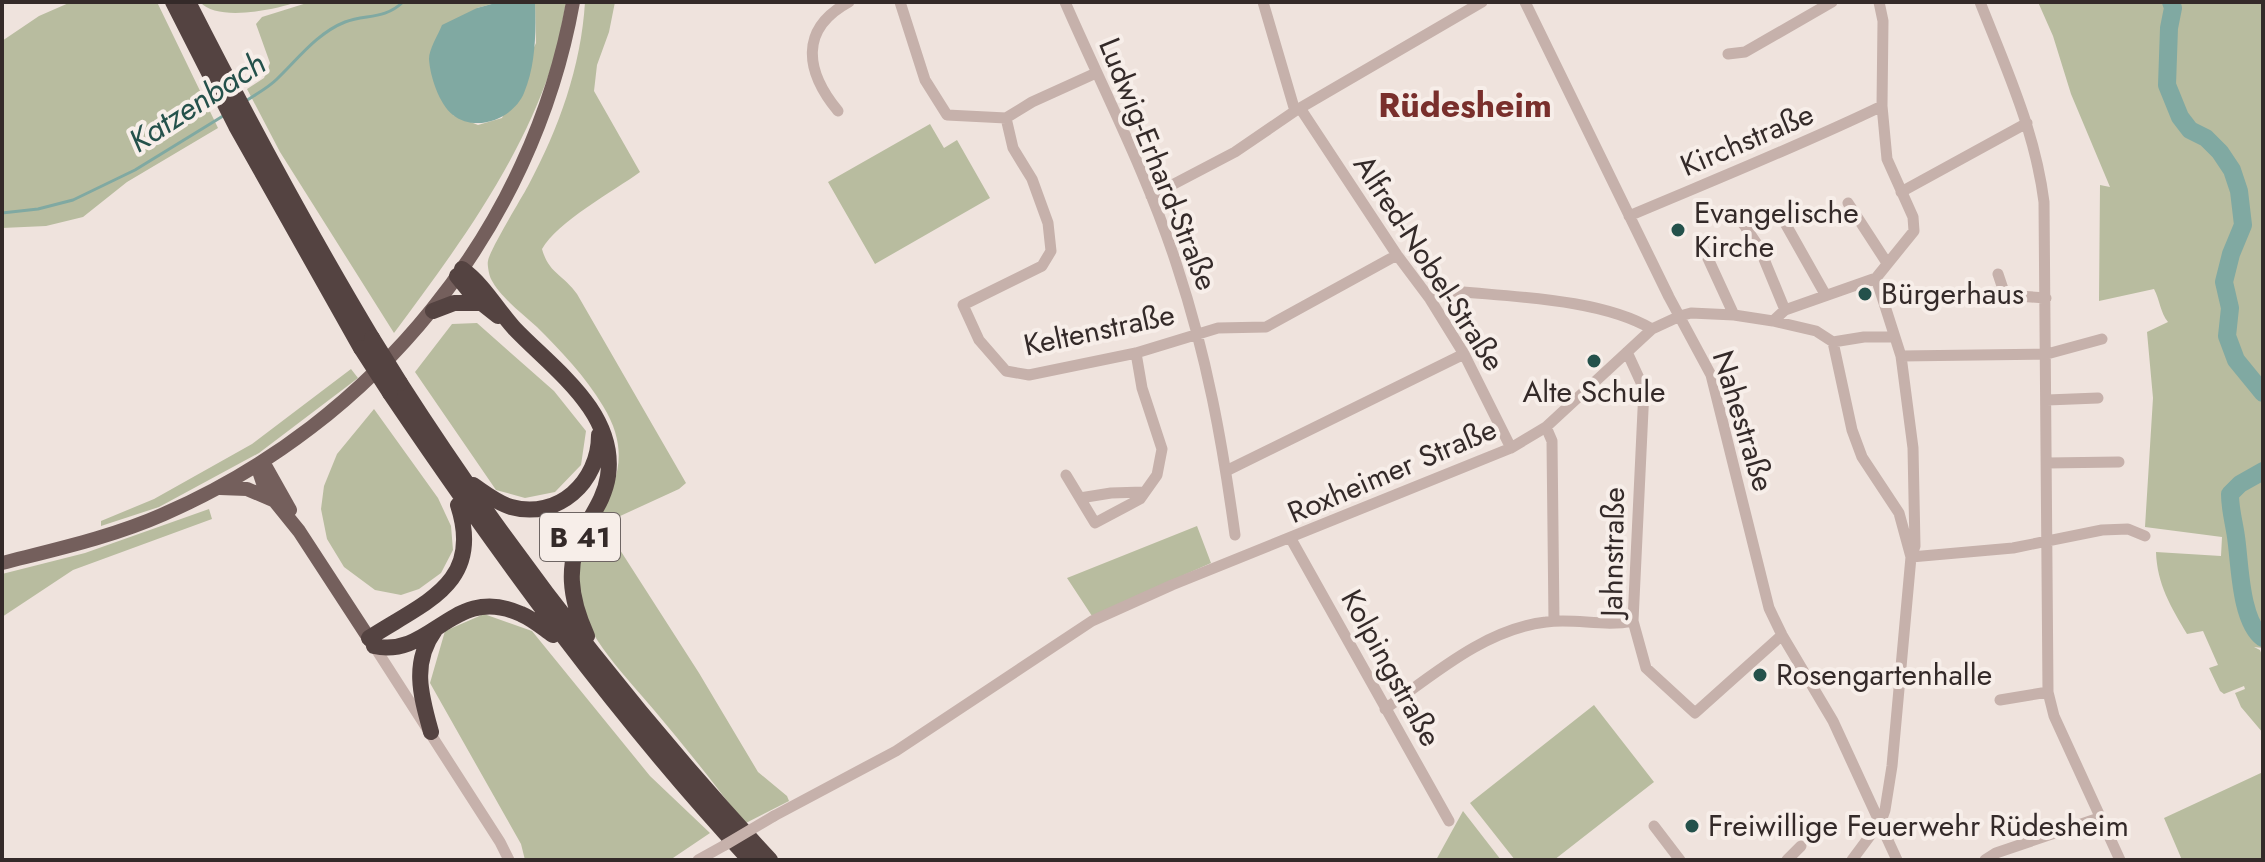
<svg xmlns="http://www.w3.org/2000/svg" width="2265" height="862" viewBox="0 0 2265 862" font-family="Jost,sans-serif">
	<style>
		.green { fill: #b8bc9f }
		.water { fill: #80a9a2 }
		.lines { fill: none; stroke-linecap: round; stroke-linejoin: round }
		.stream { stroke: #80a9a2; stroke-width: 3 }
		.river { stroke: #80a9a2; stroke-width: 18 }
		.minor { stroke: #c6b1ab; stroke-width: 11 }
		.major { stroke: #745f5c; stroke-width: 14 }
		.highway { stroke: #544341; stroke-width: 16 }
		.minor-bridge { stroke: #c6b1ab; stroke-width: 11 }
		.highway-bridge { stroke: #544341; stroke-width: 16 }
		.poi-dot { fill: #24514b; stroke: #f7eee9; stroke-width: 3 }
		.labels { text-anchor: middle; stroke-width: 8; stroke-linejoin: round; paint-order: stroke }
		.shield { fill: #f7eee9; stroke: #6e6563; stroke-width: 2 }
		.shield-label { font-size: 28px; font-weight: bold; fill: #342a29 }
		.street-label { font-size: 30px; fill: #342a29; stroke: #f7eee9 }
		.poi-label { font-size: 30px; fill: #342a29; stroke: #f7eee9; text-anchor: start }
		.water-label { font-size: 32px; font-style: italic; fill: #24514b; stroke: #f7eee9 }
		.quarter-label { font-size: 34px; font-weight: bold; fill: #792f2c; stroke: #f7eee9 }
	</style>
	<rect width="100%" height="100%" fill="#efe3dd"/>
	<!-- green -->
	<path class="green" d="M71,2h86l61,126 -91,54 -44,35 -37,9 -44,2v-187l37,-25z
		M200,2h97c-23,8 -80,20 -97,0z
		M310,2h189l-22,6 -24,107 25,10 24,-7 34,-75 -1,-41h31c-4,22 -8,45 -15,66 -33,98 -96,183 -157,265l-114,-181 -33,-63 17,-11 6,-15 -14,-39 6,-7z
		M585,2h30l-6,30 -12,33 -3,26 46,81c-26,19 -83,50 -98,77 7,25 21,25 35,45l109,189 -7,6 -61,28 -5,9v13l86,134 59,99 29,24 2,5 -45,23c-28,-39 -59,-77 -90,-114 -26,-31 -70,-75 -77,-116 -10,-71 76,-107 26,-188 -17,-29 -43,-56 -66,-79 -15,-14 -37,-30 -46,-48 -2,-4 -4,-15 -3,-18 1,-10 33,-62 40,-75 31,-58 53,-119 57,-184z
		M2038,2h225v646l-9,-1 6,3 3,8v75l-22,-26 -6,-14 10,-4 -1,-3 -20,8 -4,-3 -11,-23 9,-3 -15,-34 -16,3c-16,-27 -30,-50 -31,-82l65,4 1,-19 -77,-10 8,-129 -6,-66 21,-10c-8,-10 -8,-22 -14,-33l-55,12 1,-116 10,2 -39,-93 -18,-58z
		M930,124l14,24 13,-8 33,58 -115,66 -47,-82z
		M477,323l77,68 32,40 -5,34 -26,27 -30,6 -29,-8 -81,-118 37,-48z
		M351,369l7,9 -99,75 -100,54 -58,19v-5l53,-22 98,-55z
		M374,409l64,89 13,28 2,24 -12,23 -22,16 -18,6 -26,-5 -31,-23 -17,-28 -6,-30 3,-23 13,-32z
		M209,509l3,10 -139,51 -71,47v-43l83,-21z
		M1197,526l14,37 -119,53 -25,-38z
		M484,614l48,17 118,145 60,57 -40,27h-145l-4,-16 -91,-161 15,-52z
		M1594,705l60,77 -100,78h-39l-45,-57z
		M2263,772v88h-81l-18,-42z
		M1463,811l38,49h-65z"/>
	<!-- water -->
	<path class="water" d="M499,2h36c1,30 1,62 -11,91 -11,26 -48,40 -71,22 -14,-11 -23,-39 -24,-56 0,-10 9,-24 13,-34l35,-17z"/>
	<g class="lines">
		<!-- stream -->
		<path class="stream" d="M246,101c10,-7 22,-13 31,-22 20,-19 40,-46 68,-57 21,-8 39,-2 58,-20
			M2,213l36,-4 35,-9 62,-30 88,-54"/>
		<!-- river -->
		<path class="river" d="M2171,2l2,6 -4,20 -2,57 13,32 10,13 16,8 14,14 12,18 7,21 4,34 -12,29 -7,28 6,26 -3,28 9,24 27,33
			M2263,471l-23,13 -10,10c0,16 4,28 6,43 4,26 4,84 27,101"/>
		<!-- minor -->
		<path class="minor" d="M900,2l25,78 22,35 59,3
			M1065,2c38,87 83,174 112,264 30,91 45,174 58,269
			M1263,2l32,109
			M1525,2l144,295 42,78 58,233 13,27 51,86 64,139
			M1980,2c26,66 55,129 64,200l4,490 6,24 66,144
			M1728,54l17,-2 87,-50
			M1300,108l97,147 33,44 34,55 47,94
			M838,111c-33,-40 -39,-82 11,-109
			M1006,118l7,30 19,31 16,44 3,28 -9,15 -79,39 16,35 27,31 23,4 107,-22 82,-25 48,-1 131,-72
			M1006,118l26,-16 64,-29
			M1901,192l126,-69
			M1151,196l84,-44 60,-41 187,-109
			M1848,203l39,60
			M1629,216c85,-36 170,-70 253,-110
			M1742,222l17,25 26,63
			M1785,223l40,71
			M1705,252l29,63
			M1998,274l7,21 41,3
			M1430,299l13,-9c62,7 155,7 209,39
			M1773,321l12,-11 91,-32 38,-47 -1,-14 -26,-58 -5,-53 1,-85 -4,-19
			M1833,342l19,88 10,27 37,56 12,44 102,-9 89,-18 26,-1 17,7
			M1627,352l17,37 -11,232 13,47 49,45 87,-78
			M1901,356l146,-2 55,-15
			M2047,400l51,-2
			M1546,427l6,14 2,180
			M2047,463l72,-1
			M1226,471l238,-117
			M1066,475l29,48 45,-24 17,-24 5,-26 -20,-61 -6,-35
			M1080,498l31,-5 32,-1
			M1291,539l158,282
			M374,646l126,196 9,18
			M2000,700l48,-8
			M1385,709c48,-34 100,-80 161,-87 29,-4 58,5 87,-1
			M774,816l122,-65 196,-130 80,-36 339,-137 35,-21 106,-98 28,-13 11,-3 43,2 39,6 43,10 17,11 31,-5h29
			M1654,826l26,34
			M698,860l27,-15
			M1787,860l14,-14
			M1852,860l29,-39 4,-11 7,-44 19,-209 4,-11 -2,-98 -12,-92 -25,-78
			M1985,860l11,-7 103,-35"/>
		<!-- major -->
		<path class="major" d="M263,462l27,48
			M257,465l8,24 34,42 75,115
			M220,488l27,1 26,11
			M2,563c55,-14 110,-26 162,-49 211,-92 368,-284 409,-512"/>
		<!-- highway -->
		<path class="highway" d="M173,2l63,124 125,222
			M188,2c58,114 118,226 184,336
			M462,269c22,16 34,39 52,59 39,41 103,84 94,148 -3,20 -13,34 -22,50 -22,37 -16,73 1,110
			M457,276l17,21 24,19
			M433,311l21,-8h26
			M400,383c109,170 233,329 370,477
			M390,393c111,164 225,321 360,467
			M473,485c12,8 24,18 38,22 47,13 88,-25 88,-72
			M369,638c55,-36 115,-54 89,-133
			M374,646c58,13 79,-63 147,-32 12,5 22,14 32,21
			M431,732c-10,-36 -20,-69 4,-102"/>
		<!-- minor-bridge -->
		<path class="minor-bridge" d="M725,845l49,-29"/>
		<!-- highway-bridge -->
		<path class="highway-bridge" d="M372,338l28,45
			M361,348l29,45"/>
	</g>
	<!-- markers -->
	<g class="poi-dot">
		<circle cx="1678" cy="230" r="8"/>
		<circle cx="1865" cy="294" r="8"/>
		<circle cx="1594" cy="361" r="8"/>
		<circle cx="1760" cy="675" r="8"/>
		<circle cx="1692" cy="826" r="8"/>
	</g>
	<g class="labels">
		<!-- shield labels -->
		<rect class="shield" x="540" y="513" width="80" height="48" rx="6"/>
		<g class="shield-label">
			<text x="580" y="547">B 41</text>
		</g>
		<!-- street labels -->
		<g class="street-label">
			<text transform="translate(1747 140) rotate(-23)" y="10">Kirchstraße</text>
			<text transform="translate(1158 164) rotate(68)" y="10">Ludwig-Erhard-Straße</text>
			<text transform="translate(1429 263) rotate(57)" y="10">Alfred-Nobel-Straße</text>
			<text transform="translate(1099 330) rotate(-12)" y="10">Keltenstraße</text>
			<text transform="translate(1743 421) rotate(73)" y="10">Nahestraße</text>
			<text transform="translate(1392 471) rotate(-23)" y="10">Roxheimer Straße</text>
			<text transform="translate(1613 552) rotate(-89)" y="10">Jahnstraße</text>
			<text transform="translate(1391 668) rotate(61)" y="10">Kolpingstraße</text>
		</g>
		<!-- poi labels -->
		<g class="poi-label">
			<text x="1694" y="223">Evangelische<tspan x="1694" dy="34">Kirche</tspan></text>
			<text x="1881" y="304">Bürgerhaus</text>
			<text x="1594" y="402" text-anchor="middle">Alte Schule</text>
			<text x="1776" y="685">Rosengartenhalle</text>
			<text x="1708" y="836">Freiwillige Feuerwehr Rüdesheim</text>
		</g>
		<!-- water labels -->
		<g class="water-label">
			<text transform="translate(197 102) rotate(-33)" y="11">Katzenbach</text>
		</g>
		<!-- quarter labels -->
		<g class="quarter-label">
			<text x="1465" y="117">Rüdesheim</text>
		</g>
	</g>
	<!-- border -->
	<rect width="2265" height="862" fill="none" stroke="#342a29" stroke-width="8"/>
</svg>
